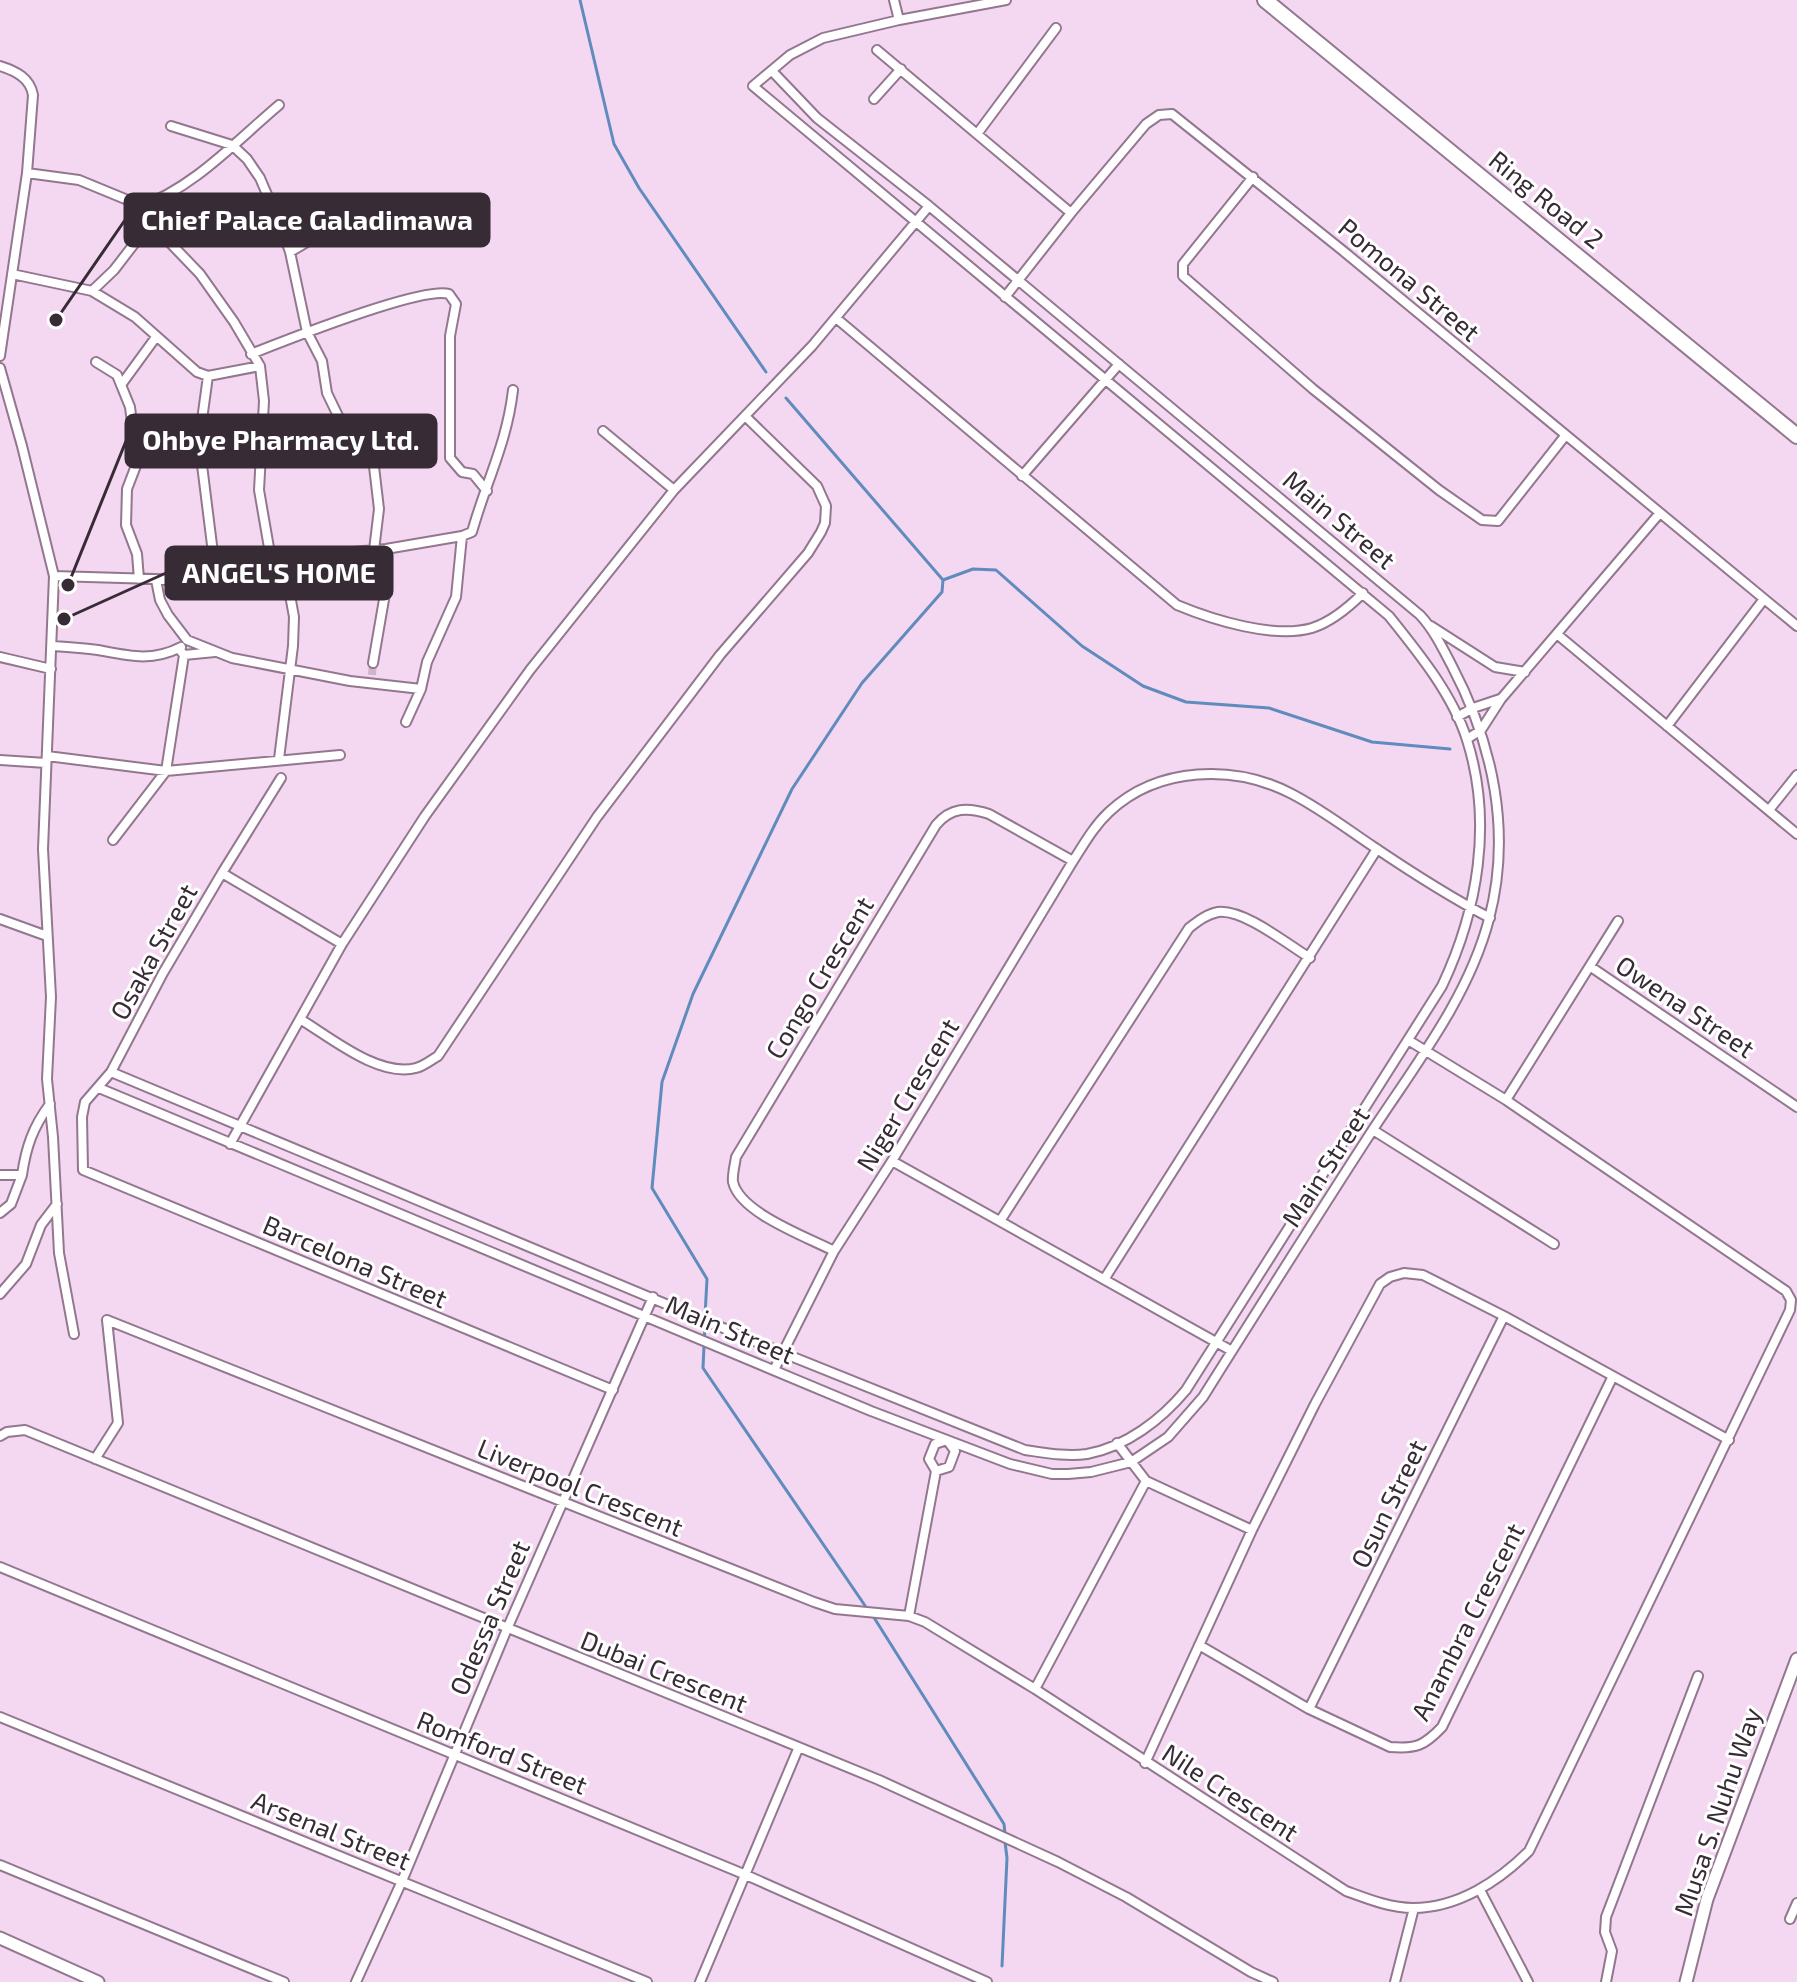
<svg xmlns="http://www.w3.org/2000/svg" width="1797" height="1982" viewBox="0 0 1797 1982" font-family="'Exo 2',sans-serif">
	<style>
		.lines { fill: none; stroke-linecap: round; stroke-linejoin: round }
		.stream { stroke: #608bbd; stroke-width: 3 }
		.minor-tunnel { stroke: #ceb5cb; stroke-width: 8; stroke-dasharray: 8 4; stroke-linecap: butt }
		.minor-casing { stroke: #92778f; stroke-width: 12 }
		.tertiary-casing { stroke: #92778f; stroke-width: 15 }
		.primary-casing { stroke: #92778f; stroke-width: 18 }
		.minor { stroke: #fff; stroke-width: 8 }
		.tertiary { stroke: #fff; stroke-width: 11 }
		.primary { stroke: #fff; stroke-width: 14 }
		.labels { text-anchor: middle; stroke-width: 6; stroke-linejoin: round; paint-order: stroke }
		.street-label { font-size: 26px; fill: #372b35; stroke: #fff }
		.leader { fill: none; stroke: #372b35; stroke-width: 3 }
		.callout-dot { fill: #372b35; stroke: #fff; stroke-width: 3 }
		.callout { fill: #372b35; stroke: #372b35; stroke-width: 3 }
		.callout-label { font-size: 28px; text-anchor: middle; font-weight: bold; fill: #fff }
	</style>
	<rect width="100%" height="100%" fill="#f4d7f1"/>
	<g class="lines">
		<!-- stream -->
		<path class="stream" d="M580,0l34,144 25,44 127,184
			M943,580l30,-11 23,1 86,76 61,40 43,16 83,6 103,34 78,7
			M705,1316l2,-37 -55,-91 10,-106 31,-88 99,-205 70,-106 80,-91 1,-12 -157,-182
			M705,1324l-2,44 165,242
			M873,1616l131,208 1,10
			M1002,1966l5,-108 -2,-16"/>
		<!-- minor-tunnel -->
		<path class="minor-tunnel" d="M372,675l1,-12"/>
		<!-- minor casing -->
		<g class="minor-casing">
			<path id="minor" d="M894,0l5,20
				M877,50l194,163
				M0,66c16,5 30,12 33,29l-6,78 -27,183
				M874,99l27,-30
				M171,126l61,19 15,14 13,19 21,49 9,25 17,80 15,29 5,32 14,29 5,5 17,7 10,24 6,51 -5,41
				M977,134l79,-106
				M27,173l52,7 51,21 70,73 34,48 26,44 4,35 -5,89 13,75
				M1253,177l-70,87v12l130,113 126,101 43,30 16,1 67,-85
				M138,208c57,-21 96,-65 141,-103
				M290,252l76,-45 19,-7
				M12,274l80,17 43,26 62,55 11,4 52,-10
				M92,291l22,-21 37,-48
				M1005,297l66,-84 75,-89 13,-9 13,-1 170,136 455,376
				M836,318l341,287c36,15 97,34 135,23 19,-6 37,-21 51,-35
				M251,354c33,-13 171,-68 198,-60l7,10 -6,32v122l12,14 11,2 14,17
				M96,362l21,13 13,32 7,56 -10,26 -1,36 11,29 2,25
				M0,368l22,78 32,130 -11,273 8,148 -4,82 6,58 6,116 15,81
				M208,376l-7,51v30l15,120
				M121,385l35,-48
				M603,431l71,59
				M1022,476l97,-112
				M54,576l135,4 27,-3 93,-21 77,-7 76,-13 10,-4c14,-50 35,-89 41,-142
				M156,580l4,20 8,15 19,25 45,18 118,23 71,8
				M1431,626l64,41 30,5
				M1558,635l239,199
				M53,646c15,1 30,2 45,4 31,6 54,12 83,-3
				M184,655l31,-3
				M0,657l51,12
				M373,663l13,-75v-39
				M1457,717l16,-9 27,-9
				M406,722l15,-33 6,-27 29,-65 6,-61
				M1667,726l97,-127
				M1467,739l14,-9 20,-31 158,-185
				M47,756l119,15 174,-16
				M279,759l14,-113 1,-29 -10,-55
				M0,760l46,3
				M1769,810l28,-35
				M113,840l53,-69 18,-116 -5,-6
				M222,873l59,-95
				M0,919l47,17
				M342,944l-120,-71 -59,100 -52,99 -26,30 -3,15 1,53 530,220
				M1591,967l206,140
				M300,1019c30,18 79,59 116,49 8,-2 15,-8 22,-12l159,-239 123,-162 88,-102 13,-21 4,-9 1,-17 -9,-20 -72,-70
				M111,1072l672,281 242,97c21,3 42,7 62,4 39,-7 75,-35 99,-64l256,-404c36,-76 51,-164 25,-246 -14,-45 -49,-88 -78,-124l-636,-530 37,-31 33,-17 76,-18 107,-20
				M99,1088l772,323 139,53 42,10h16l23,-2 40,-10 37,-25 35,-40c56,-89 112,-178 169,-266 44,-67 97,-135 117,-212 23,-87 4,-175 -37,-253 -9,-17 -18,-36 -32,-51l-491,-409 -112,-88 -45,-47
				M1506,1100l112,-179
				M1373,1130l181,114
				M230,1144l112,-200 83,-128 105,-146 144,-180 138,-144 117,-140
				M892,1161l340,190
				M0,1175h22c4,-28 11,-48 28,-71
				M0,1213l11,-9 11,-29
				M1000,1221l189,-293c9,-7 18,-14 29,-16 26,-3 69,32 92,46
				M834,1251c-27,-14 -94,-38 -101,-69 -1,-7 2,-18 3,-25l200,-332c15,-18 32,-18 53,-11l84,47
				M1105,1278l272,-429
				M0,1294l26,-30 15,-39 16,-21
				M774,1370l60,-119 58,-90 181,-300c11,-17 21,-35 36,-49 49,-46 126,-48 183,-18 29,15 55,35 82,53 37,25 76,50 116,71
				M0,1436l7,-4 18,-2 854,350 179,82 68,35 125,75 22,10
				M947,1440l8,11 -6,16 -13,4 -7,-12 6,-15z
				M1117,1443l29,38 106,49
				M95,1459l23,-36 -11,-103 707,282 21,7 74,7 16,6 110,67 311,202c22,8 44,17 67,17 45,0 86,-27 116,-57l261,-541 1,-10 -5,-9 -280,-191 -98,-60
				M0,1567l746,308 241,107
				M909,1616l27,-145
				M1199,1645l110,64 81,38c26,2 34,-1 52,-20l171,-351
				M1035,1689l111,-208
				M1309,1709l195,-393
				M0,1717l647,265
				M1145,1763l107,-233 63,-126 65,-120 10,-7 14,-4 19,2 81,41 225,124
				M0,1865l284,117
				M1480,1890l48,92
				M1790,1919l7,-16
				M356,1982l46,-101 105,-252 146,-332
				M700,1982l98,-233
				M1395,1982l19,-74
				M1606,1982l6,-31 -7,-19 1,-15 92,-241"/>
		</g>
		<!-- tertiary casing -->
		<g class="tertiary-casing">
			<path id="tertiary" d="M0,1938l98,44
				M1686,1982l21,-83 90,-240"/>
		</g>
		<!-- primary casing -->
		<g class="primary-casing">
			<path id="primary" d="M1265,0l532,436"/>
		</g>
		<!-- minor -->
		<use href="#minor" class="minor"/>
		<!-- tertiary -->
		<use href="#tertiary" class="tertiary"/>
		<!-- primary -->
		<use href="#primary" class="primary"/>
	</g>
	<g class="labels">
		<!-- street labels -->
		<g class="street-label">
			<text transform="translate(1546 200) rotate(39)" y="9">Ring Road 2</text>
			<text transform="translate(1409 280) rotate(40)" y="9">Pomona Street</text>
			<text transform="translate(1339 520) rotate(40)" y="9">Main Street</text>
			<text transform="translate(154 952) rotate(-61)" y="9">Osaka Street</text>
			<text transform="translate(820 978) rotate(-59)" y="9">Congo Crescent</text>
			<text transform="translate(1685 1007) rotate(34)" y="9">Owena Street</text>
			<text transform="translate(908 1095) rotate(-59)" y="9">Niger Crescent</text>
			<text transform="translate(1326 1167) rotate(-57)" y="9">Main Street</text>
			<text transform="translate(355 1262) rotate(23)" y="9">Barcelona Street</text>
			<text transform="translate(730 1330) rotate(23)" y="9">Main Street</text>
			<text transform="translate(580 1488) rotate(22)" y="9">Liverpool Crescent</text>
			<text transform="translate(1389 1504) rotate(-64)" y="9">Osun Street</text>
			<text transform="translate(490 1618) rotate(-67)" y="9">Odessa Street</text>
			<text transform="translate(1468 1622) rotate(-63)" y="9">Anambra Crescent</text>
			<text transform="translate(664 1672) rotate(22)" y="9">Dubai Crescent</text>
			<text transform="translate(502 1753) rotate(22)" y="9">Romford Street</text>
			<text transform="translate(1230 1793) rotate(33)" y="9">Nile Crescent</text>
			<text transform="translate(1718 1812) rotate(-71)" y="9">Musa S. Nuhu Way</text>
			<text transform="translate(331 1831) rotate(22)" y="9">Arsenal Street</text>
		</g>
	</g>
	<!-- callouts -->
	<path class="leader" d="M56 320L125 220M68 585L126 441M64 619L166 573"/>
	<g class="callout-dot">
		<circle cx="56" cy="320" r="8"/>
		<circle cx="68" cy="585" r="8"/>
		<circle cx="64" cy="619" r="8"/>
	</g>
	<g class="callout">
		<rect x="125" y="194" width="364" height="52" rx="8"/>
		<rect x="126" y="415" width="310" height="52" rx="8"/>
		<rect x="166" y="547" width="226" height="52" rx="8"/>
	</g>
	<g class="callout-label">
		<text x="307" y="230">Chief Palace Galadimawa</text>
		<text x="281" y="450">Ohbye Pharmacy Ltd.</text>
		<text x="279" y="583">ANGEL'S HOME</text>
	</g>
</svg>
